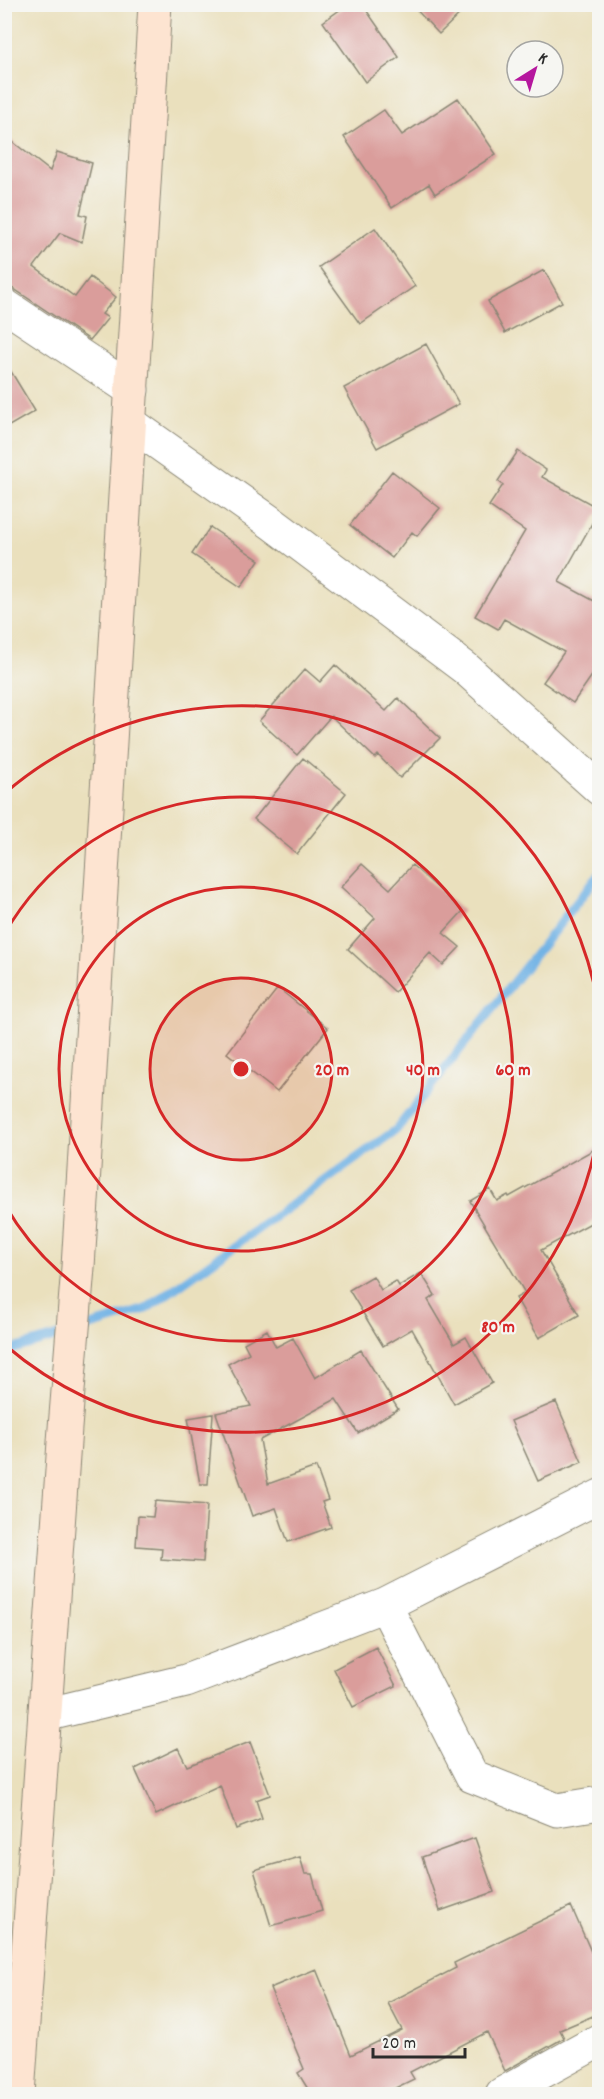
<svg xmlns="http://www.w3.org/2000/svg" width="604" height="2099" viewBox="0 0 604 2099" font-family="Dekko,sans-serif">
	<style>
		.lines { fill: none; stroke-linecap: round; stroke-linejoin: round }
		.stream { stroke: #71b2e5; stroke-width: 9 }
		.building { fill: #da9d9b }
		.street-casing { stroke: #8a8674; stroke-width: 35 }
		.secondary-casing { stroke: #8a8674; stroke-width: 35 }
		.street { stroke: #fff; stroke-width: 33 }
		.secondary { stroke: #fde4d1; stroke-width: 33 }
		.ring { fill: none; stroke: #d62828; stroke-width: 3 }
		.centre { fill: #d62828; stroke: #f6f6f2; stroke-width: 3 }
		.ring-label { font-size: 18px; text-anchor: middle; font-weight: bold; fill: #d62828; stroke: #f6f6f2; stroke-width: 4.5; stroke-linejoin: round; paint-order: stroke }
	</style>
	<rect width="100%" height="100%" fill="#f6f6f2"/>
	<filter id="ink" filterUnits="userSpaceOnUse"><feTurbulence type="fractalNoise" baseFrequency=".0167" numOctaves="2"/><feDisplacementMap in="SourceGraphic" scale="12" xChannelSelector="R" yChannelSelector="G"/><feConvolveMatrix kernelMatrix="1 2 1 2 8 2 1 2 1" color-interpolation-filters="sRGB"/></filter>
	<filter id="wash" filterUnits="userSpaceOnUse"><feTurbulence type="fractalNoise" baseFrequency=".008" numOctaves="4" result="noise"/><feDisplacementMap in="SourceGraphic" scale="24" xChannelSelector="R" yChannelSelector="G"/><feGaussianBlur stdDeviation="1.35" result="paint"/><feColorMatrix in="noise" values="0 0 0 0 0 0 0 0 0 0 0 0 0 0 0 0 0 1.4 0 .05"/><feComposite in="paint" operator="in"/></filter>
	<g filter="url(#wash)">
		<rect width="100%" height="100%" fill="#eae0bd"/>
		<g class="lines">
			<!-- stream -->
			<path class="stream" d="M78,1330l68,-21 250,-179 204,-257
				M4,1352l61,-18"/>
		</g>
		<g id="blocks">
			<!-- building -->
			<path class="building" d="M348,4h14l37,53 -34,25 -42,-60z
				M411,4h59l-31,30z
				M458,98l38,56 -61,40 -6,-10 -37,24 -48,-71 40,-27 18,25z
				M4,135l46,36 7,-19 35,11 -12,51 7,2 -5,26 -22,-9 -26,34 41,30 15,-20 26,20 -14,17 6,4 -18,22 -76,-51 -10,-3z
				M375,228l40,58 -55,38 -41,-57z
				M544,270l18,32 -57,31 -17,-32z
				M426,344l33,60 -82,44 -33,-60z
				M4,360l31,51 -31,18z
				M518,451l28,19 -4,7 58,32 -41,73 41,22v60l-27,39 -30,-21 21,-30 -60,-33 -6,10 -23,-13 50,-85 -36,-25 14,-21 -5,-4z
				M392,471l48,37 -23,28 -5,-4 -20,26 -42,-33z
				M210,527l49,33 -18,27 -49,-33z
				M335,665l51,46 12,-13 42,40 -40,40 -22,-23 -3,3 -44,-42 -34,39 -38,-34 46,-52 15,13z
				M303,758l43,35 -49,61 -43,-35z
				M362,864l28,25 22,-24 51,46 -20,22 17,14 -17,18 -13,-12 -35,39 -47,-43 27,-31 -34,-31z
				M278,988l50,40 -51,64 -50,-39z
				M600,1146v72l-59,32 38,65 -40,23 -23,-40 9,-5 -55,-92 20,-12 7,12 11,-6 1,2z
				M421,1273l14,22 -7,5 26,44 12,-7 26,46 -38,21 -42,-75 -29,17 -34,-56 24,-14 8,14 15,-9 3,5z
				M267,1330l9,17 17,-9 22,40 46,-28 37,59 -40,24 -22,-34 -76,41 8,44 48,-17 12,33 -6,2 9,25 -43,15 -12,-34 -24,8 -36,-103 35,-7 -23,-42 21,-11 -5,-10z
				M556,1402l26,60 -44,19 -27,-60z
				M213,1414l-5,70h-8l-12,-66z
				M155,1501l52,4 -4,57 -42,-3 1,-11 -26,-2 2,-30 15,1z
				M376,1647l20,39 -43,21 -19,-38z
				M250,1742l20,53 -14,5 6,19 -26,10 -16,-44 -64,30 -21,-46 43,-21 9,18z
				M475,1838l19,54 -54,19 -18,-54z
				M300,1857l5,17h7l10,37 -51,15 -17,-56z
				M571,1906l29,66v41l-40,17 4,8 -59,33 -18,-39 -77,40 4,7 -31,15h-72l-13,-21 6,-4 -34,-81 46,-19 35,86 51,-25 -14,-27 68,-35 -2,-5z"/>
		</g>
	</g>
	<g filter="url(#ink)">
		<use href="#blocks" fill-opacity="0" stroke="#8a8674" stroke-width="1.5"/>
		<g class="lines">
			<!-- street casing -->
			<g class="street-casing">
				<path id="street" d="M4,305l128,85
					M130,423l143,101 192,144 135,121
					M385,1605l87,171 85,34 43,-7
					M45,1715l141,-34 199,-76 215,-109
					M502,2094l98,-54"/>
			</g>
			<!-- secondary casing -->
			<g class="secondary-casing">
				<path id="secondary" d="M18,2094l47,-666 13,-161 77,-1263"/>
			</g>
			<!-- street -->
			<use href="#street" class="street"/>
			<!-- secondary -->
			<use href="#secondary" class="secondary"/>
		</g>
	</g>
	<!-- distance rings -->
	<circle cx="241" cy="1069" r="91" fill="#d62828" fill-opacity=".12"/>
	<g class="ring">
		<circle cx="241" cy="1069" r="91"/>
		<circle cx="241" cy="1069" r="182"/>
		<path d="M5 933A272 272 0 1 1 5 1205"/>
		<path d="M599 1129A363 363 0 0 1 5 1345M5 793A363 363 0 0 1 599 1009"/>
	</g>
	<circle cx="241" cy="1069" r="9" class="centre"/>
	<g class="ring-label">
		<text x="332" y="1075">20 m</text>
		<text x="423" y="1075">40 m</text>
		<text x="513" y="1075">60 m</text>
		<text x="498" y="1332">80 m</text>
	</g>
	<!-- margin -->
	<rect width="604" height="2099" fill="none" stroke="#f6f6f2" stroke-width="24"/>
	<!-- north arrow -->
	<g transform="translate(535 69) rotate(37)"><circle r="28" fill="#f6f6f2" stroke="#a5a5a2" stroke-width="1.5"/>
	<path d="M0-4.5L10 22L0 15L-10 22Z" fill="#b5179e"/>
	<text y="-9" font-size="16" font-weight="bold" text-anchor="middle" fill="#2b2b2b">K</text>
	</g>
	<!-- scale -->
	<path d="M373 2048v9h92v-9" fill="none" stroke="#2b2b2b" stroke-width="3"/>
	<text x="382" y="2048" font-size="18" fill="#2b2b2b" stroke="#f6f6f2" stroke-width="4.5" paint-order="stroke">20 m</text>
</svg>
